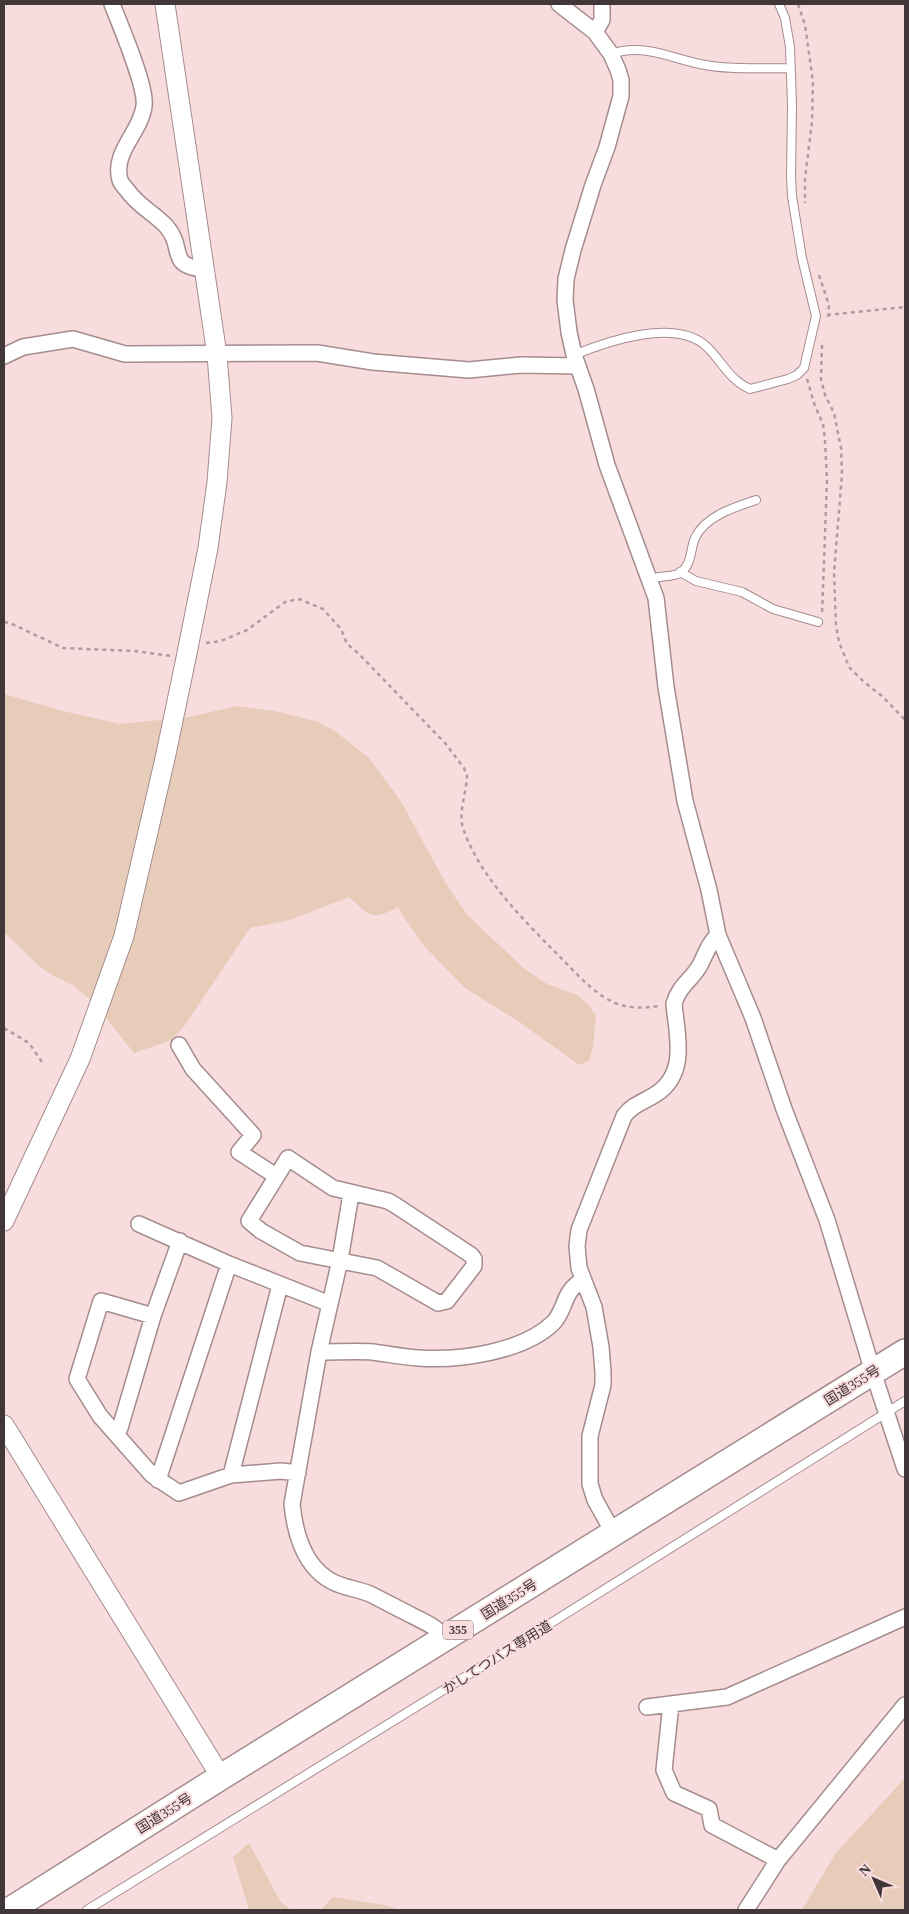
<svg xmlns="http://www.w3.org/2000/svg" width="909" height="1914" viewBox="0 0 909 1914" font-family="'Times New Roman','Noto Sans JP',serif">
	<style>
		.green { fill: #e7ccb9 }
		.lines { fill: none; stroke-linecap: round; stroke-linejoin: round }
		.service-casing { stroke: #a58c8d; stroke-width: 10 }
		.minor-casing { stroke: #a58c8d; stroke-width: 18 }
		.tertiary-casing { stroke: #a58c8d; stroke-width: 21 }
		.trunk-casing { stroke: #a58c8d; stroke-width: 28 }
		.path { stroke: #b19b9d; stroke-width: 2.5; stroke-dasharray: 4 4; stroke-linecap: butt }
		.service { stroke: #fff; stroke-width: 8 }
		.minor { stroke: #fff; stroke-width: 15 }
		.tertiary { stroke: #fff; stroke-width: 19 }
		.trunk { stroke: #fff; stroke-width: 25 }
		.labels { text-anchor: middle; stroke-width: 4; stroke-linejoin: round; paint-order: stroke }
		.shield { fill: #f8dcde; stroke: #79686a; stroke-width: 1 }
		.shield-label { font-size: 12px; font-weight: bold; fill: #423738 }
		.street-label { font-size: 14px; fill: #423738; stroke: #f8dcde }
	</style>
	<rect width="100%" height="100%" fill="#f8dcde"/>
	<!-- green -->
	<path class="green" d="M4,694l59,17 57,13 70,-7 46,-11 39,5 40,10 20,10 34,27 31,42 48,87 20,29 58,54 21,14 30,11 12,10 7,11 -3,31 -4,14 -10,4 -58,-42 -56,-35 -41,-42 -17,-24 -9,-15c-26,14 -29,9 -49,-10l-59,23 -40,8 -65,97 -13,15 -38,13 -42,-52 -19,-16 -21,-10 -13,-9 -35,-34z
		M905,1778v132h-103l33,-56z
		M249,1843l31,58 11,9h-42l-16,-53z
		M333,1897l51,8 17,5h-80z"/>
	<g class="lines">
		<!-- service casing -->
		<g class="service-casing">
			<path id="service" d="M611,54c33,-12 63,6 94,11 28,5 58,3 85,3
				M574,355c34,-14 101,-37 132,-9 16,15 23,34 44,43l38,-10 9,-4 7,-7 12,-52 -14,-58 -10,-62 -1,-19 1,-72 -2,-58 -5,-29 -6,-14
				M680,572l16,9 46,11 31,17 45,13
				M650,579c9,-3 23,-2 30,-6 12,-8 10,-23 15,-35 10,-22 40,-31 61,-38
				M87,1910l397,-245 421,-264"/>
		</g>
		<!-- minor casing -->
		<g class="minor-casing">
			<path id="minor" d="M112,4c8,21 35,83 32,102 -3,26 -32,46 -24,74 1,4 5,7 7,10 12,17 26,22 39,36 20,22 0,40 38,43
				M559,4l36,28
				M602,4v16l-7,12 16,22 7,16 3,10v16l-14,51 -14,38 -20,65 -7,29 -1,21 4,32 5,23 12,34 21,76 49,133 10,89 19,114 24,89 9,45 35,83 31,91 43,111 46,152 32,97
				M4,356l19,-9 50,-8 52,15 192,-1 56,9 96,8 52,-5 56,1
				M179,1045l14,24 60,66 -14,17 37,24
				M288,1158l45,30 55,13 7,4 76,50 3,4v7l-27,35 -9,2 -61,-35 -77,-15 -39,-22 -12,-10z
				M351,1194l-11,66 -21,92 -27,152c3,30 13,64 41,78 12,6 25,7 37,12 14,7 27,14 41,21 13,7 25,11 34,23
				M139,1224l90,40 101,40
				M153,1316l-52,-15 -24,78 23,37 52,59 27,18 52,-18 49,-190
				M319,1352c18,0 36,-1 54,0 15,2 30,5 45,6 41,3 105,-6 135,-35 9,-9 10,-20 16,-30 3,-6 9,-10 14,-14
				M116,1433l4,-5 33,-112 27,-75
				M231,1475l50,-4 17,2
				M158,1480l71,-216
				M614,1534l-19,-34 -5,-16v-48l13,-51v-13l-2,-25 -7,-40 -15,-39 -2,-22 2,-16 45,-114c9,-12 20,-14 32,-22 32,-21 21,-58 18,-90 5,-19 18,-24 26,-39 6,-11 8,-21 18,-30
				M671,1704l-7,66 10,23 35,16 3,16 66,35
				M647,1707l80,-10 178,-80
				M746,1910l32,-50 127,-155"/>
		</g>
		<!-- tertiary casing -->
		<g class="tertiary-casing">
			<path id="tertiary" d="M4,1221l76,-162 44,-123 42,-182 20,-96 22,-110 9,-66 5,-64 -5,-63 -52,-351
				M4,1425l217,352"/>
		</g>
		<!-- trunk casing -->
		<g class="trunk-casing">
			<path id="trunk" d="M10,1910l211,-133 684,-425"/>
		</g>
		<!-- path -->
		<path class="path" d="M798,4l7,21 8,57 -1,40 -7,57v24
			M819,275l10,30 -1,12
			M827,315l78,-8
			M822,345l-1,34 4,16 9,18 7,35 1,26 -8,99 2,52 3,17 10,25 15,15 18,14 23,24
			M807,379l8,27 8,18 2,16 2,40 -5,134
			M4,622l6,1 53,25 72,3 36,5
			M206,643l15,-2 26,-11 38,-28 14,-3 24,10 18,20 6,15 11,9 87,90 19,25 3,7c0,17 -10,39 -3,56 18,49 60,89 96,126 17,17 33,36 55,46 15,6 29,5 45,3
			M4,1028l25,15 15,22"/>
		<!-- service -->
		<use href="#service" class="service"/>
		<!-- minor -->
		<use href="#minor" class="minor"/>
		<!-- tertiary -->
		<use href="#tertiary" class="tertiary"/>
		<!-- trunk -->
		<use href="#trunk" class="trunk"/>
	</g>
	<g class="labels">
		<!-- shield labels -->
		<rect class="shield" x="443" y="1620.5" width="30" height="19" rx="4"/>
		<g class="shield-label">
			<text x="458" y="1634">355</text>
		</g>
		<!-- street labels -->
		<g class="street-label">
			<text transform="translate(852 1385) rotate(-32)" y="5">国道355号</text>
			<text transform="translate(509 1599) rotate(-32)" y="5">国道355号</text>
			<text transform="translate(497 1657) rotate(-32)" y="5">かしてつバス専用道</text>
			<text transform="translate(164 1813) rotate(-32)" y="5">国道355号</text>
		</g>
	</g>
	<!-- border -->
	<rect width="909" height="1914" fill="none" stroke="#423738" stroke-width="10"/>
	<!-- north arrow -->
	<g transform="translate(874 1879) rotate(315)" stroke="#f8dcde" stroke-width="4" paint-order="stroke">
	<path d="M0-4L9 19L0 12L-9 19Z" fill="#423738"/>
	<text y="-8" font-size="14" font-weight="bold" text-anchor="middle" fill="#423738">N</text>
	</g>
</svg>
